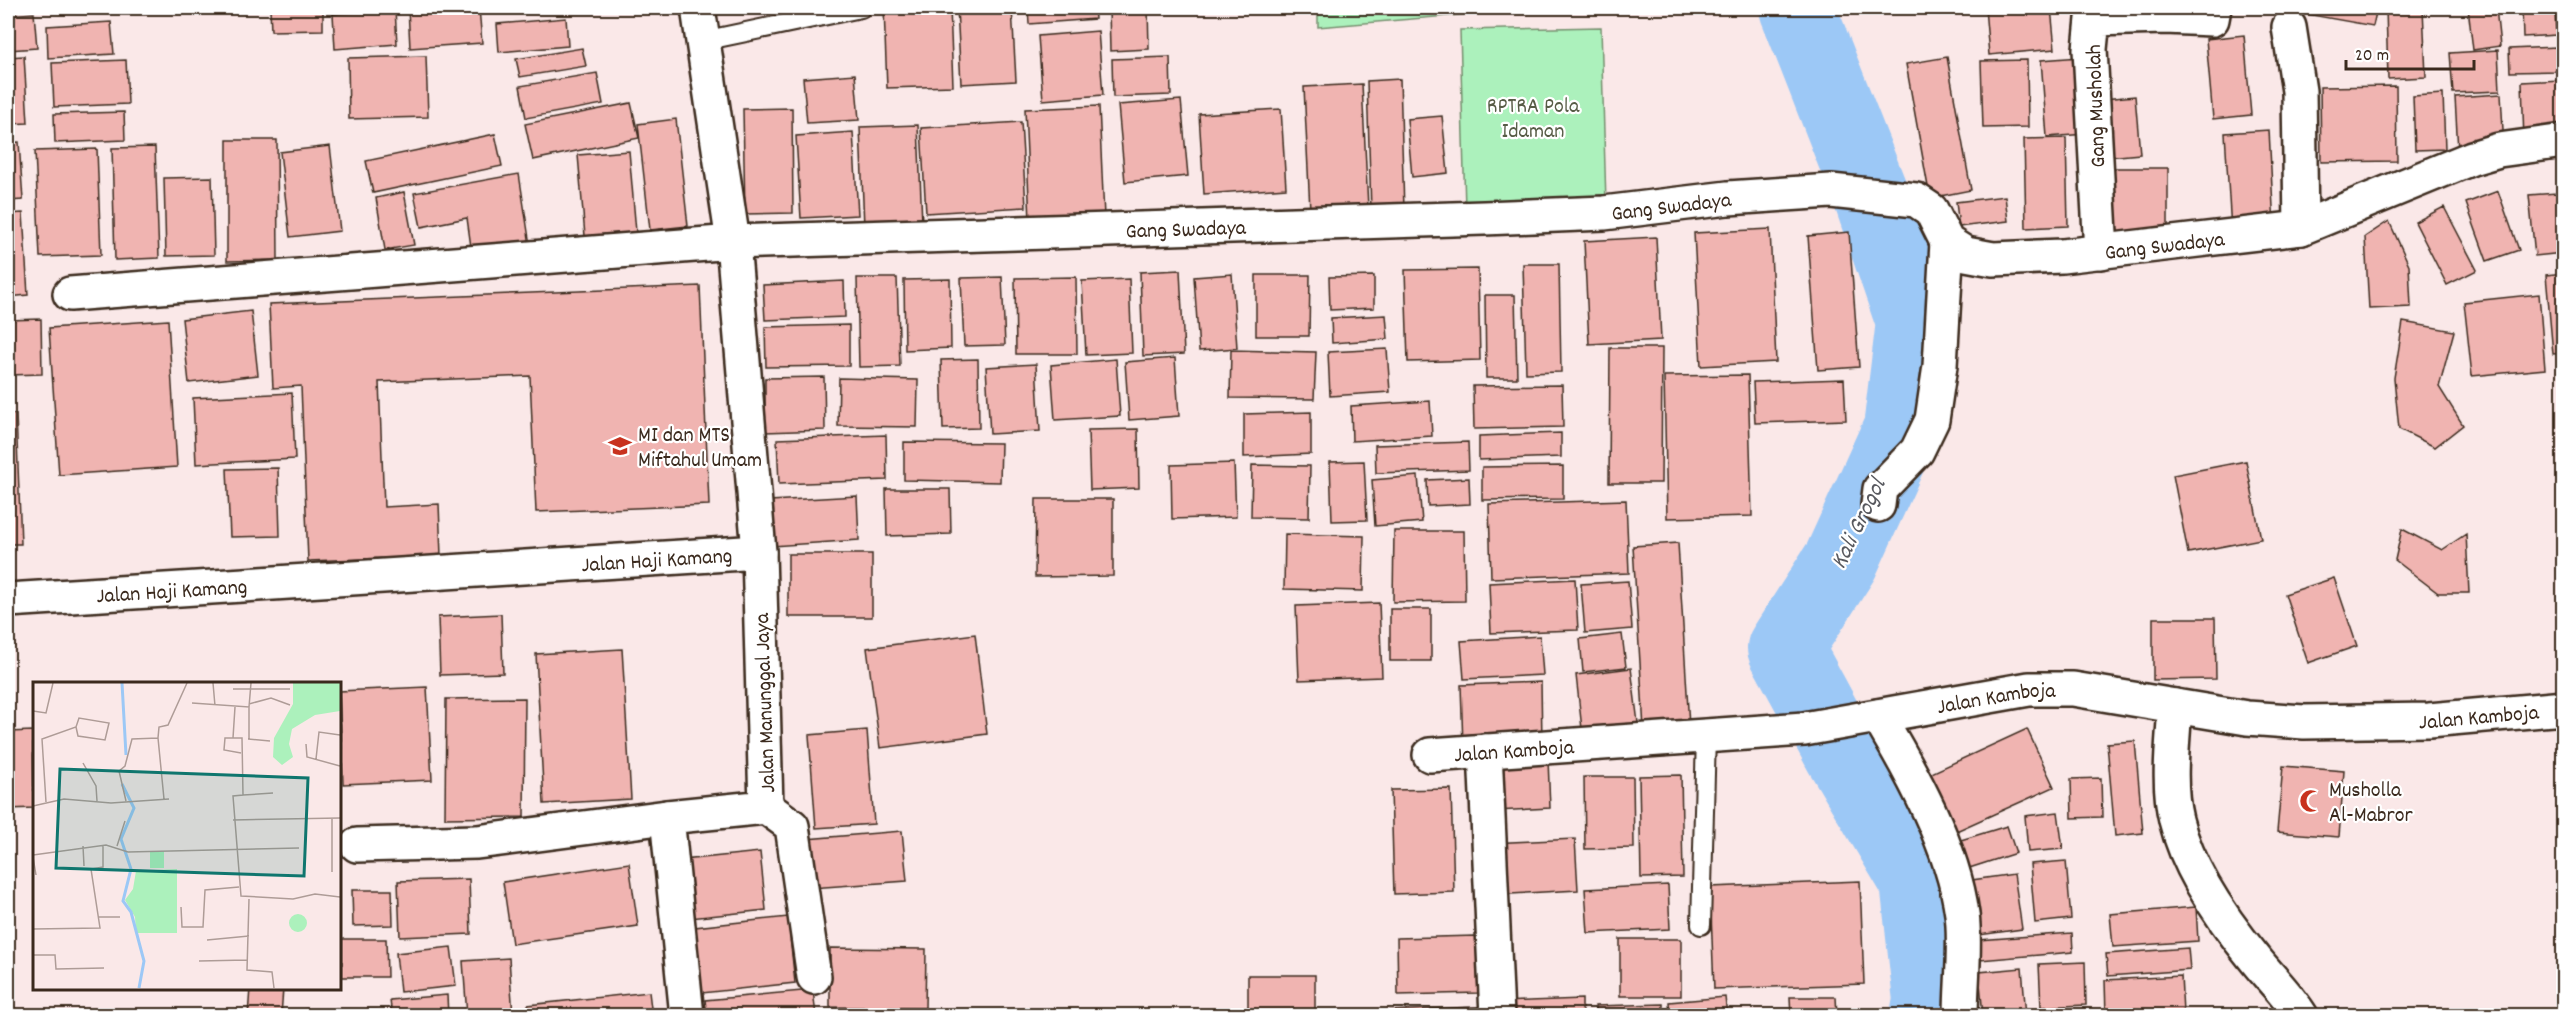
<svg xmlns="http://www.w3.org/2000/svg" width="2571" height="1023" viewBox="0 0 2571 1023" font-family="Dekko,sans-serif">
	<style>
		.green { fill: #acf1bc; stroke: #748e6d; stroke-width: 1.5 }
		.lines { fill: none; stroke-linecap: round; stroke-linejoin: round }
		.river { stroke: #9cc8f6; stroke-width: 76 }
		.building { fill: #f0b4b1; stroke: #3b2a1e; stroke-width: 1.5 }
		.lane-casing { stroke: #3b2a1e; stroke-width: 22 }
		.street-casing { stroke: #3b2a1e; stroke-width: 38 }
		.lane { stroke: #fff; stroke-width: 18 }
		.street { stroke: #fff; stroke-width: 33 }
		.labels { text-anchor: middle; stroke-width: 4.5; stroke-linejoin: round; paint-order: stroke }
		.park-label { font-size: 22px; fill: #575c46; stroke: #fff }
		.street-label { font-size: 22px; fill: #3b2a1e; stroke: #fff }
		.poi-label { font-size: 22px; fill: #3b2a1e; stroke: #fff; text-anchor: start }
		.water-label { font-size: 24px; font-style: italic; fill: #58595f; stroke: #fff }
		.inset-river { fill: none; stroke: #9cc8f6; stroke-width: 3 }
		.inset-road { fill: none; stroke: #ae9c97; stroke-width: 1.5 }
		.view { fill: #0f766e; fill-opacity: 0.15; stroke: #0f766e; stroke-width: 3 }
		.inset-edge { fill: none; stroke: #3b2a1e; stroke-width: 3 }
	</style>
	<rect width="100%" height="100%" fill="#fae8e8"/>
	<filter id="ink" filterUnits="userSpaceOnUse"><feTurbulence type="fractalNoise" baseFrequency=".0167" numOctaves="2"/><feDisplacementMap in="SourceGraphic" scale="12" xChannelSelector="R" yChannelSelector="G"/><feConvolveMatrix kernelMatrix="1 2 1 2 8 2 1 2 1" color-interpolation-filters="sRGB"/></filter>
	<g filter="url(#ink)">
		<!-- green -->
		<path class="green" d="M1318,8h223l-223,19z
			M1601,27l5,177 -141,4 -5,-178z"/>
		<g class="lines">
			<!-- river -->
			<path class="river" d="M1797,8l75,191 42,123 -13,107 -60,132 -56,87 57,105 76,128 13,119 -3,16"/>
		</g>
		<!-- building -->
		<path class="building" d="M50,8h57l-57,3z
			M270,8h53v22l-52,1z
			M408,8h71l3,35 -72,5z
			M536,8h47l-47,2z
			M884,8h66l3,78 -66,2z
			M957,8h55l4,73 -55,3z
			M1028,8h66l1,11 -66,5z
			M1109,8h39l1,41 -39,2z
			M1985,8h66l4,41 -66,6z
			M2061,8h37v3l-37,2z
			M2307,8h70l-4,18 -67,-12z
			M2386,8h37l3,69 -38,2z
			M2468,8h28l4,38 -27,4z
			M2522,8h33l1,27 -33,2z
			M395,9l2,35 -62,5 -2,-35z
			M34,13l3,35 -29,2v-35z
			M566,18l2,28 -69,6 -2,-28z
			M111,22l3,32 -66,4 -1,-32z
			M1098,31l5,64 -60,5 -5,-64z
			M2244,35l7,80 -38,4 -7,-80z
			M2558,47l1,24 -49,1 -1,-23z
			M582,48l4,18 -66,11 -4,-18z
			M2498,50l2,41 -47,2 -3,-40z
			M24,56l4,67 -20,1v-67z
			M426,56l2,61 -79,2 -1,-61z
			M1170,57l1,38 -58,2 -1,-38z
			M1947,57l24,133 -41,8 -24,-134z
			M2080,57l6,77 -39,3 -6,-77z
			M126,60l2,44 -74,3 -2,-44z
			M2027,60l1,67 -45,1 -2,-67z
			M597,73l6,31 -77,14 -6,-32z
			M855,74l4,46 -52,3 -4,-45z
			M1400,79l4,131 -33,1 -4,-130z
			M2561,80l2,60 -39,1 -2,-59z
			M1362,84l6,124 -58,2 -6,-123z
			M2396,86l1,75 -76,1 -1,-75z
			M2443,94l2,55 -30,1 -2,-54z
			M2501,94l3,55 -46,2 -3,-54z
			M2135,96l5,58 -32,3 -5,-58z
			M1181,100l7,76 -63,6 -7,-77z
			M631,103l8,35 -106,22 -8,-36z
			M1099,106l5,111 -74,4 -5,-112z
			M792,108l1,105 -48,1 -2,-105z
			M1281,109l5,79 -82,6 -5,-80z
			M124,112l1,28 -70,3 -1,-29z
			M1442,116l6,57 -36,4 -5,-58z
			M676,119l12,107 -38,4 -12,-106z
			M1021,122l5,85 -100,6 -5,-85z
			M918,125l4,99 -58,2 -4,-99z
			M2269,130l5,97 -43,3 -6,-97z
			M853,132l5,83 -57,3 -5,-82z
			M495,134l7,32 -129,27 -7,-32z
			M2066,138l2,88 -42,2 -2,-89z
			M227,140h50l1,120 -51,1z
			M19,142l4,58 -15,1v-58z
			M330,146l10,85 -50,6 -10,-85z
			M155,147l4,111 -44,2 -3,-112z
			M97,149l4,106 -61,2 -5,-106z
			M629,151l7,81 -51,4 -7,-81z
			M2103,168h65v68h-65z
			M519,174l11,71 -58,9 -5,-36 -46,9 -7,-34z
			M212,177l2,78 -48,1 -2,-78z
			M2498,191l21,59 -32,11 -21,-58z
			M404,192l10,53 -29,5 -9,-52z
			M2557,193l6,60 -28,3 -6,-61z
			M2005,196l3,25 -49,6 -3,-25z
			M2444,207l33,63 -30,15 -32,-63z
			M23,213l5,82 -20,2v-83z
			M2389,221l20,44 2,42 -42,2 -4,-72z
			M1770,229l6,133 -75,4 -7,-133z
			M1849,232l10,135 -41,3 -10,-134z
			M1656,237l5,103 -72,4 -5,-103z
			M1523,264h36l2,108 -35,1z
			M1478,269l2,91 -72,2 -3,-92z
			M1180,270l4,84 -41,2 -3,-84z
			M2564,273v80l-11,1 -7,-79z
			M1232,274l5,74 -38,3 -5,-74z
			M1256,275h54l-1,61h-53z
			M1374,276v32l-44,2 -1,-33z
			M1002,277l3,68 -41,1 -3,-68z
			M1076,277l1,77h-61l-1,-76z
			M857,278h40l3,88 -41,1z
			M950,279l1,69 -46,2 -1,-70z
			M1129,279l3,74 -46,2 -4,-74z
			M844,281l1,36 -80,3 -2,-35z
			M700,286l9,219 -173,7 -6,-136 -151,6 5,125 55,-3 2,52 -133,5 -7,-175 -28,2 -4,-84z
			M2539,294l6,75 -73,7 -8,-74z
			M1485,295h30l2,83h-31z
			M251,311l7,64 -69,8 -7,-64z
			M1386,315l2,24 -56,4 -1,-25z
			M41,319l1,55 -34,1v-55z
			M168,320l9,147 -118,8 -10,-147z
			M2403,322l51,9 -15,56 24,38 -28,22 -36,-18 -5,-51z
			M849,325v41l-83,1 -1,-40z
			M1610,348h52l-1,135h-52z
			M1387,349l3,43 -60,4 -2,-44z
			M1231,350l85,2 -2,47 -84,-1z
			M1175,358l4,58 -50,4 -4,-58z
			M978,359l1,69 -36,1 -2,-69z
			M1116,359l4,57 -65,4 -4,-55z
			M1036,364l4,67 -50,3 -4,-67z
			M1748,375l4,141 -85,2 -3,-142z
			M824,377l1,53 -60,2v-54z
			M839,378l79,2 -1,47 -79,-1z
			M1844,379l2,41 -91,3 -2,-41z
			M1562,385l1,42 -89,2 -1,-43z
			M292,393l3,66 -99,5 -3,-66z
			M1430,401l2,35 -80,5 -1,-35z
			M1311,412v42l-67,3v-43z
			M8,414h8l5,130h-13z
			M1138,429l1,59 -49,2 -2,-60z
			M1561,433v24l-82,3v-24z
			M886,435l1,45 -108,4 -2,-45z
			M904,442l97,1 -1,39 -96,-2z
			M1468,442l1,28 -93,3 -1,-28z
			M1364,461l3,59 -35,1 -2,-59z
			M2246,461l15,78 -73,14 -15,-78z
			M1234,463l2,54 -64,2 -1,-54z
			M1252,465l58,1 -1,52 -58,-1z
			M1563,466v33l-81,1v-33z
			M278,468l2,68 -50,1 -3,-68z
			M1418,476l4,46 -47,4 -3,-46z
			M1469,478l1,26 -42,2 -1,-26z
			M886,489h64l1,45 -64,2z
			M857,496l2,44 -87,6 -2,-45z
			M1036,499h77v77l-78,1z
			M1626,500l3,73 -138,5 -2,-74z
			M2402,529l40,21 24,-16 3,59h-31l-43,-33z
			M1394,531h70l1,70 -72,1z
			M1285,534l79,2 -1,55 -79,-2z
			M1678,543l11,183 -45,3 -11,-183z
			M788,554h84v63h-84z
			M2334,578l23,68 -49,17 -23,-69z
			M1575,579l3,51 -87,3 -2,-50z
			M1628,581l4,48 -47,4 -4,-49z
			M1379,603l3,74 -83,3 -3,-74z
			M1390,609h41v52h-41z
			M501,614l2,59 -63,2 -2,-58z
			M2153,618h62l1,61 -63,1z
			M975,634l12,100 -107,14 -13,-100z
			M1622,634l4,33 -43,5 -3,-33z
			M1540,636l3,39 -79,4 -3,-38z
			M622,649l9,150 -87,5 -8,-150z
			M1631,668l8,63 -56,7 -7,-63z
			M1541,682l1,62 -79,2 -2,-61z
			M427,687l5,93 -89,4 -4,-93z
			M525,698l-1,119 -79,1 1,-119z
			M2027,729l27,58 -102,46 -27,-57z
			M867,730l7,94 -58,4 -7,-93z
			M33,731l1,77 -26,1v-77z
			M2135,741l8,92 -28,3 -8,-93z
			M1548,760l2,48 -54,3 -2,-49z
			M2283,766l61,5 -5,66 -62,-5z
			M1681,775l2,102 -42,1 -2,-102z
			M1584,777h49l1,71 -49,1z
			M2101,778l1,39 -30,1 -1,-39z
			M1451,789l3,103 -60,2 -3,-104z
			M2058,812l5,37 -35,3 -3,-36z
			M2007,826l9,27 -56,18 -9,-28z
			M902,831l5,50 -96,7 -5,-49z
			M1575,839l3,51 -85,5 -3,-52z
			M760,852l6,58 -76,8 -7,-58z
			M2066,861l5,58 -36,4 -5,-59z
			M629,863l9,63 -126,18 -9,-62z
			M2014,874l8,55 -50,7 -7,-55z
			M469,879l2,55 -71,3 -2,-56z
			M1860,881l4,103 -150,5 -4,-102z
			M1668,885l2,44 -82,4 -3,-44z
			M352,890h40l1,35 -40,1z
			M2196,907l2,34 -85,6 -3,-33z
			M788,917l7,66 -93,10 -7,-66z
			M2072,933l1,19 -93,8 -1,-20z
			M1476,936l2,57 -80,2 -1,-57z
			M342,939h44l1,38h-45z
			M1620,939h61v57h-61z
			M451,947l5,39 -56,6 -4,-39z
			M830,948l96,1 -1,59 -95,-1z
			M2188,948l2,22 -82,6 -2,-22z
			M509,958l4,58h-46l-4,-55z
			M2085,962l1,43 -45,2 -2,-43z
			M2022,968l4,48h-43l-4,-44z
			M1248,975h67v41h-67z
			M2181,976l2,36 -77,4 -1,-36z
			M250,988h33l-2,28h-33z
			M813,990l3,26h-109l-2,-16z
			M649,992l3,24h-123l-1,-11z
			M447,995l1,21h-56l-2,-16z
			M1725,997l2,19h-57l-1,-14z
			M1790,997h46l1,19h-46z
			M1582,999v17h-80l-1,-14z
			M1663,1004v12h-67l-1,-10z
			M1494,1006v10h-106v-5z
			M305,1009l72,1v6h-72z"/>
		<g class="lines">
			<!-- lane casing -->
			<g class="lane-casing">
				<path id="lane" d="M703,41l158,-33
					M1701,925l5,-190"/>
			</g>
			<!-- street casing -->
			<g class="street-casing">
				<g id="street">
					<path d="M2289,27l10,64 2,137"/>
					<path d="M2101,252l-11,-203 3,-30 72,-2 47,2 2,-11"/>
					<path id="s1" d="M70,294l663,-52 751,-24 120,-5 124,-15 103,-7 85,9 15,10 16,32 19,12 27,5 69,-3 239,-28 171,-70 27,-8 65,-9"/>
					<path d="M1878,505l2,-16 37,-38 15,-31 8,-54 7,-124"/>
					<path id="s2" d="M8,600l751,-48"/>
					<path d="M2175,706c-2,37 -8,78 1,114 12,50 47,100 79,139 15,19 33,36 46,57"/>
					<path d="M1878,716c34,57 75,131 84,198 4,31 -1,70 -1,102"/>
					<path d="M1485,751l12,265"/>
					<path id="s3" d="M1430,755l374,-26 225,-40h44l174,29 57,4 125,-2 135,-12"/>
					<path d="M766,807l26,19 22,151"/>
					<path d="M357,845l120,-3 190,-25"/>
					<path d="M687,1016l-20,-199 99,-10 -7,-255 -26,-310 -35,-234"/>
				</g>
			</g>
			<!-- lane -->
			<use href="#lane" class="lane"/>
			<!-- street -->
			<use href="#street" class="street"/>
		</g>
	</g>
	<!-- icons -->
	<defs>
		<g id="school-bare" transform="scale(1.8)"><path d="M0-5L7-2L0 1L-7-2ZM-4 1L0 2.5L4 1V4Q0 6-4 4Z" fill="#c8321e" stroke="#fff" stroke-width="2.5" paint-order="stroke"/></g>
		<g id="mosque-bare" transform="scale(1.8)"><path d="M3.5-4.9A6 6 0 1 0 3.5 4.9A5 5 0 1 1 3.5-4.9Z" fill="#c8321e" stroke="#fff" stroke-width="2.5" paint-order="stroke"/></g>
	</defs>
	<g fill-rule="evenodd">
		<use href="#school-bare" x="620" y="446"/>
		<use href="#mosque-bare" x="2311" y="801"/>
	</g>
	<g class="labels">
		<!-- park labels -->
		<g class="park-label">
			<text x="1533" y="112">RPTRA Pola<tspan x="1533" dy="25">Idaman</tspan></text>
		</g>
		<!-- street labels -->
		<g class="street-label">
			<text transform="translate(2094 106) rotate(-92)" y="8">Gang Musholah</text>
			<text dy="8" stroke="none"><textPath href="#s1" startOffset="1604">Gang Swadaya</textPath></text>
			<text dy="8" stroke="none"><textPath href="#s1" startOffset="1118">Gang Swadaya</textPath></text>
			<text dy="8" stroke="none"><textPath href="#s1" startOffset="2126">Gang Swadaya</textPath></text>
			<text dy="8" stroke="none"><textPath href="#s2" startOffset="650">Jalan Haji Kamang</textPath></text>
			<text dy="8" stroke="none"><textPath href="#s2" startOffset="164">Jalan Haji Kamang</textPath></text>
			<text dy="8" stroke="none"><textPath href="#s3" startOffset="570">Jalan Kamboja</textPath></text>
			<text transform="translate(763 703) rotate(-92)" y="8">Jalan Manunggal Jaya</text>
			<text dy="8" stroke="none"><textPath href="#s3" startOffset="1056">Jalan Kamboja</textPath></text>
			<text dy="8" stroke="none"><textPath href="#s3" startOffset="84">Jalan Kamboja</textPath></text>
		</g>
		<!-- poi labels -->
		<g class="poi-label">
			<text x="638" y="441">MI dan MTS<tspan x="638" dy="25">Miftahul Umam</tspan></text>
			<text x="2329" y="796">Musholla<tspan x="2329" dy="25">Al-Mabror</tspan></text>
		</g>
		<!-- water labels -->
		<g class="water-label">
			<text transform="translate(1857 523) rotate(-64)" y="8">Kali Grogol</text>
		</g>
	</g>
	<!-- overview -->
	<g transform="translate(33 682)">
		<rect width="308" height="308" fill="#fae8e8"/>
		<path d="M260,1h47v28l-25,4 -23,14 -3,15 4,13 -11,8 -9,-8 1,-19 19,-34zM117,169h14v17h-14zM144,187v64h-41l-1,-16 -10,-17 8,-11 3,-18zM256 241a9 9 0 1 1 18 0a9 9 0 1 1-18 0Z" fill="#acf1bc"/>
		<path class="inset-river" d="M89,1l4,72M89,102l12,24 -13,31 10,30 -8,32 8,11 13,49 -5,27"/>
		<path class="inset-road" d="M180,1l2,23M200,7h57M159,21l57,4 2,-24M216,22l22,-6 19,7M202,25l-2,31h9l1,57 -10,1 8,100 52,3 22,-5 25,3M0,29l13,2 7,-30M125,56l1,-11 9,-2 19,-42M200,56h-8l-1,12 17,3M215,57l22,2M216,57v-32M273,62l1,13 33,9M283,77l3,-27 21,3M50,81l13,23 1,15M210,113l30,-2M93,119l-7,-30 6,-5 7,-27 26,-1 6,61M13,120l-4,-63 34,-12 3,-9 30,5 -4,17 -27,-4 -2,-9M0,124l31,-7 47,4 58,-4M200,138l107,-2M50,164l1,20M84,164l8,-25M0,173l73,-10 22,7 171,-4M0,175l3,18M299,190v-54M216,217l-2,71 25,2 2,16M148,225l1,20h21l2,-37 34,-3M66,235h21M0,247l67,-1 -9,-59 12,-2v-22M174,258l42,-4M0,273h22l1,14 48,-1M166,279l48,-1"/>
		<path class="view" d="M27,87l248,9 -4,98 -248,-8z"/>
		<rect width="308" height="308" class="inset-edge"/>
	</g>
	<!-- margin -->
	<rect width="2571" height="1023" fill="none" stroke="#fff" stroke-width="30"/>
	<rect x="15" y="15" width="2541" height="993" fill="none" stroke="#3b2a1e" stroke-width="2" filter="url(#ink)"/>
	<!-- scale -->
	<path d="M2346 60v9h128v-9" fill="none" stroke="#3b2a1e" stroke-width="3"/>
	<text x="2355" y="60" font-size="18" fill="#3b2a1e" stroke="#ffffff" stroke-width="4.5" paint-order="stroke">20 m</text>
</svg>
